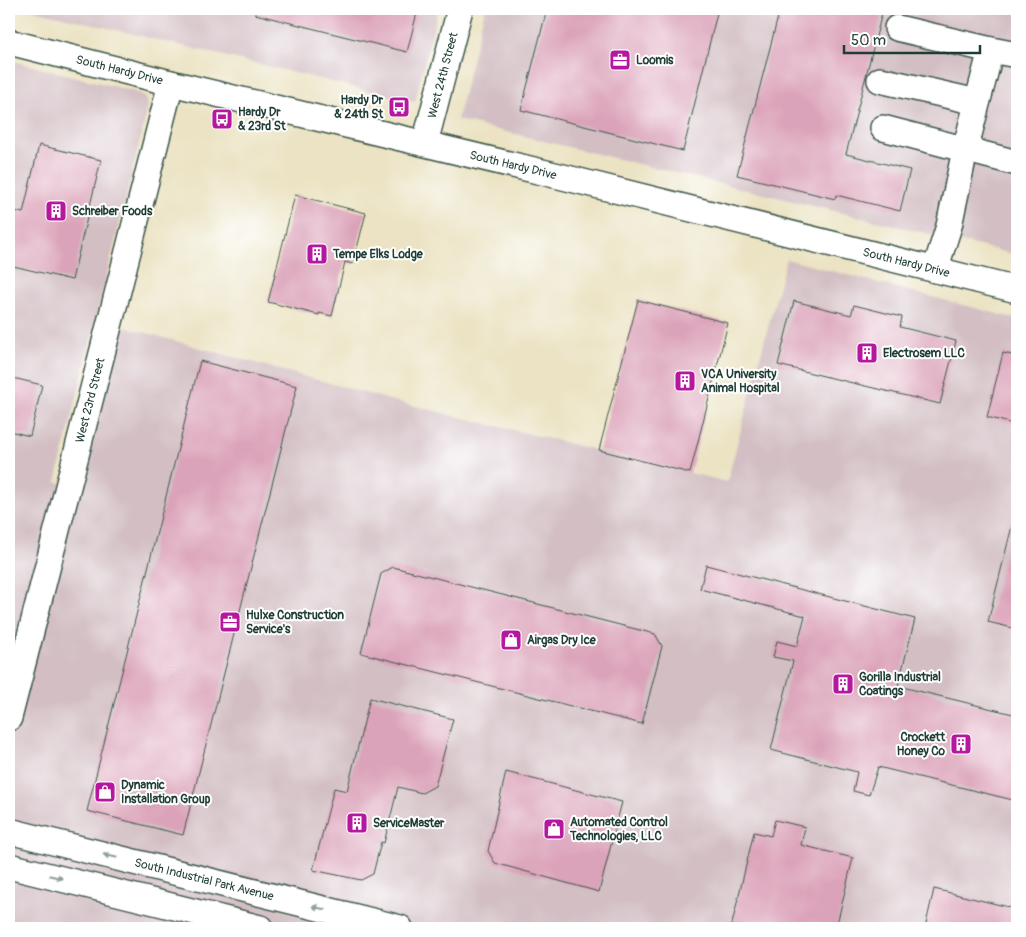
<svg xmlns="http://www.w3.org/2000/svg" width="1026" height="937" viewBox="0 0 1026 937" font-family="Pangolin,sans-serif">
	<style>
		.industrial { fill: #d2bec3 }
		.building { fill: #dba3b9 }
		.lines { fill: none; stroke-linecap: round; stroke-linejoin: round }
		.minor-casing { stroke: #3e5649; stroke-width: 28 }
		.minor { stroke: #fff; stroke-width: 25 }
		.oneway { fill: #8f9e9a }
		.labels { text-anchor: middle; stroke-width: 4; stroke-linejoin: round; paint-order: stroke }
		.poi-label { font-size: 12px; font-weight: bold; fill: #1f3d34; stroke: #fff; text-anchor: start }
		.street-label { font-size: 12px; fill: #1f3d34; stroke: #fff }
	</style>
	<rect width="100%" height="100%" fill="#fff"/>
	<filter id="ink" filterUnits="userSpaceOnUse"><feTurbulence type="fractalNoise" baseFrequency=".02" numOctaves="2"/><feDisplacementMap in="SourceGraphic" scale="10" xChannelSelector="R" yChannelSelector="G"/><feConvolveMatrix kernelMatrix="1 2 1 2 8 2 1 2 1" color-interpolation-filters="sRGB"/></filter>
	<filter id="wash" filterUnits="userSpaceOnUse"><feTurbulence type="fractalNoise" baseFrequency=".0096" numOctaves="4" result="noise"/><feDisplacementMap in="SourceGraphic" scale="20" xChannelSelector="R" yChannelSelector="G"/><feGaussianBlur stdDeviation="1.12" result="paint"/><feColorMatrix in="noise" values="0 0 0 0 0 0 0 0 0 0 0 0 0 0 0 0 0 1.4 0 .05"/><feComposite in="paint" operator="in"/></filter>
	<g filter="url(#wash)">
		<rect width="100%" height="100%" fill="#ebe3c3"/>
		<!-- industrial -->
		<path class="industrial" d="M29,9h409l-23,93z
			M485,9h532v246l-560,-135z
			M9,60l123,31 10,4 5,6 1,6 -92,375 26,5 39,-161 277,76 329,80 59,-223 231,60v609h-1008z"/>
		<g id="blocks">
			<!-- building -->
			<path class="building" d="M256,9h162l-11,43 -152,-38z
				M547,9h171l-35,142 -162,-41z
				M780,9h103l-37,145 64,16 -10,41 -64,-16 -1,4 -98,-24z
				M39,145l62,15 -29,120 -63,-15v-55l14,3z
				M295,195l71,18 -13,51 -8,-2 -13,54 -13,-3v2l-51,-13z
				M638,300l90,23 -38,150 -91,-23z
				M794,301l57,14 3,-10 48,12 -2,10 56,14 -16,63 -162,-39z
				M1003,353l14,3v69l-30,-8z
				M200,361l97,25 -114,449 -96,-24z
				M9,377l33,8 -12,51 -21,-5z
				M1012,526l5,1v102l-29,-7z
				M706,565l209,54 -17,67 119,29v86l-139,-34 -9,28 -16,-4 4,-19 -86,-22 22,-89 -20,-4 4,-16 20,5 8,-30 -105,-27z
				M393,567l262,67 7,12 -20,78 -281,-71 20,-79z
				M370,698l83,21 -18,67 -13,7 -24,-6 -14,56 -3,-1 -8,32 -12,6 -48,-10 21,-82 13,3z
				M506,772l116,30 -23,90 -104,-29 -7,-12z
				M775,820l30,7 -4,18 52,13 -17,70h-105l23,-96 17,4z
				M934,889l83,20v19h-92z"/>
		</g>
	</g>
	<g filter="url(#ink)">
		<use href="#blocks" fill-opacity="0" stroke="#3e5649" stroke-width="1"/>
		<g class="lines">
			<!-- minor casing -->
			<g class="minor-casing">
				<g id="minor">
					<path d="M897,28l94,22 -26,100 -16,76 -14,44"/>
					<path id="s1" d="M9,42l162,41 392,94 454,113"/>
					<path d="M991,50l26,5"/>
					<path d="M880,80l97,22"/>
					<path d="M883,128l134,35"/>
					<path id="s2" d="M425,143l35,-134"/>
					<path id="s3" d="M9,718l162,-635"/>
					<path id="s4" d="M9,831l391,97"/>
					<path d="M9,866l251,62"/>
				</g>
			</g>
			<!-- minor -->
			<use href="#minor" class="minor"/>
		</g>
		<!-- one-way arrows -->
		<defs><path id="oneway-solid" d="M-6-.8H1V-3.2L6.5 0L1 3.2V.8H-6Z" transform="scale(1.25)"/></defs>
		<g class="oneway">
			<use href="#oneway-solid" transform="translate(110 856) rotate(-166)"/>
			<use href="#oneway-solid" transform="translate(56 877) rotate(14)"/>
			<use href="#oneway-solid" transform="translate(319 908) rotate(-166)"/>
		</g>
	</g>
	<!-- icons -->
	<defs>
		<g id="office-square" transform="scale(1.125)"><rect x="-9" y="-9" width="18" height="18" rx="4" fill="#b5179e" stroke="#fff"/><path d="M-6-3h4V-5.5h4V-3h4V5H-6ZM-1-4.5V-3h2v-1.5ZM-6 0V1H6V0Z" fill="#fff"/></g>
		<g id="bus-square" transform="scale(1.125)"><rect x="-9" y="-9" width="18" height="18" rx="4" fill="#b5179e" stroke="#fff"/><path d="M-5-6H5V4H4V6H2V4H-2V6H-4V4H-5ZM-3.5-4V0h7V-4ZM-3.5 1.2v1.5H-2V1.2ZM2 1.2v1.5H3.5V1.2Z" fill="#fff"/></g>
		<g id="building-square" transform="scale(1.125)"><rect x="-9" y="-9" width="18" height="18" rx="4" fill="#b5179e" stroke="#fff"/><path d="M-4-6H4V6H1V3H-1V6H-4ZM-2.5-4.3h1.7v1.8h-1.7ZM.8-4.3h1.7v1.8H.8ZM-2.5-1h1.7V.8h-1.7ZM.8-1h1.7V.8H.8Z" fill="#fff"/></g>
		<g id="shop-square" transform="scale(1.125)"><rect x="-9" y="-9" width="18" height="18" rx="4" fill="#b5179e" stroke="#fff"/><path d="M-5-2.5h2.3a2.7 3.5 0 0 1 5.4 0H5L5.5 6h-11ZM-1.5-2.5h3a1.5 2.3 0 0 0-3 0Z" fill="#fff"/></g>
	</defs>
	<g fill-rule="evenodd">
		<use href="#office-square" x="620" y="60"/>
		<use href="#bus-square" x="399" y="107"/>
		<use href="#bus-square" x="222" y="119"/>
		<use href="#building-square" x="56" y="211"/>
		<use href="#building-square" x="317" y="254"/>
		<use href="#building-square" x="867" y="353"/>
		<use href="#building-square" x="685" y="381"/>
		<use href="#office-square" x="230" y="622"/>
		<use href="#shop-square" x="511" y="640"/>
		<use href="#building-square" x="843" y="684"/>
		<use href="#building-square" x="961" y="744"/>
		<use href="#shop-square" x="105" y="792"/>
		<use href="#building-square" x="357" y="823"/>
		<use href="#shop-square" x="554" y="829"/>
	</g>
	<g class="labels">
		<!-- poi labels -->
		<g class="poi-label">
			<text x="636" y="64">Loomis</text>
			<text x="383" y="104" text-anchor="end">Hardy Dr<tspan x="383" dy="14">&amp; 24th St</tspan></text>
			<text x="238" y="116">Hardy Dr<tspan x="238" dy="14">&amp; 23rd St</tspan></text>
			<text x="72" y="215">Schreiber Foods</text>
			<text x="333" y="258">Tempe Elks Lodge</text>
			<text x="883" y="357">Electrosem LLC</text>
			<text x="701" y="378">VCA University<tspan x="701" dy="14">Animal Hospital</tspan></text>
			<text x="246" y="619">Hulxe Construction<tspan x="246" dy="14">Service's</tspan></text>
			<text x="527" y="644">Airgas Dry Ice</text>
			<text x="859" y="681">Gorilla Industrial<tspan x="859" dy="14">Coatings</tspan></text>
			<text x="945" y="741" text-anchor="end">Crockett<tspan x="945" dy="14">Honey Co</tspan></text>
			<text x="121" y="789">Dynamic<tspan x="121" dy="14">Installation Group</tspan></text>
			<text x="570" y="826">Automated Control<tspan x="570" dy="14">Technologies, LLC</tspan></text>
			<text x="373" y="827">ServiceMaster</text>
		</g>
		<!-- street labels -->
		<g class="street-label">
			<text dy="4" stroke="none"><textPath href="#s1" startOffset="114">South Hardy Drive</textPath></text>
			<text dy="4" stroke="none"><textPath href="#s2" startOffset="70">West 24th Street</textPath></text>
			<text dy="4" stroke="none"><textPath href="#s1" startOffset="519">South Hardy Drive</textPath></text>
			<text dy="4" stroke="none"><textPath href="#s1" startOffset="924">South Hardy Drive</textPath></text>
			<text dy="4" stroke="none"><textPath href="#s3" startOffset="328">West 23rd Street</textPath></text>
			<text dy="4" stroke="none"><textPath href="#s4" startOffset="201">South Industrial Park Avenue</textPath></text>
		</g>
	</g>
	<!-- margin -->
	<rect width="1026" height="937" fill="none" stroke="#fff" stroke-width="30"/>
	<!-- scale -->
	<path d="M844 45v8h136v-8" fill="none" stroke="#1f3d34" stroke-width="2.5"/>
	<text x="851" y="45" font-size="15" fill="#1f3d34" stroke="#ffffff" stroke-width="4" paint-order="stroke">50 m</text>
</svg>
